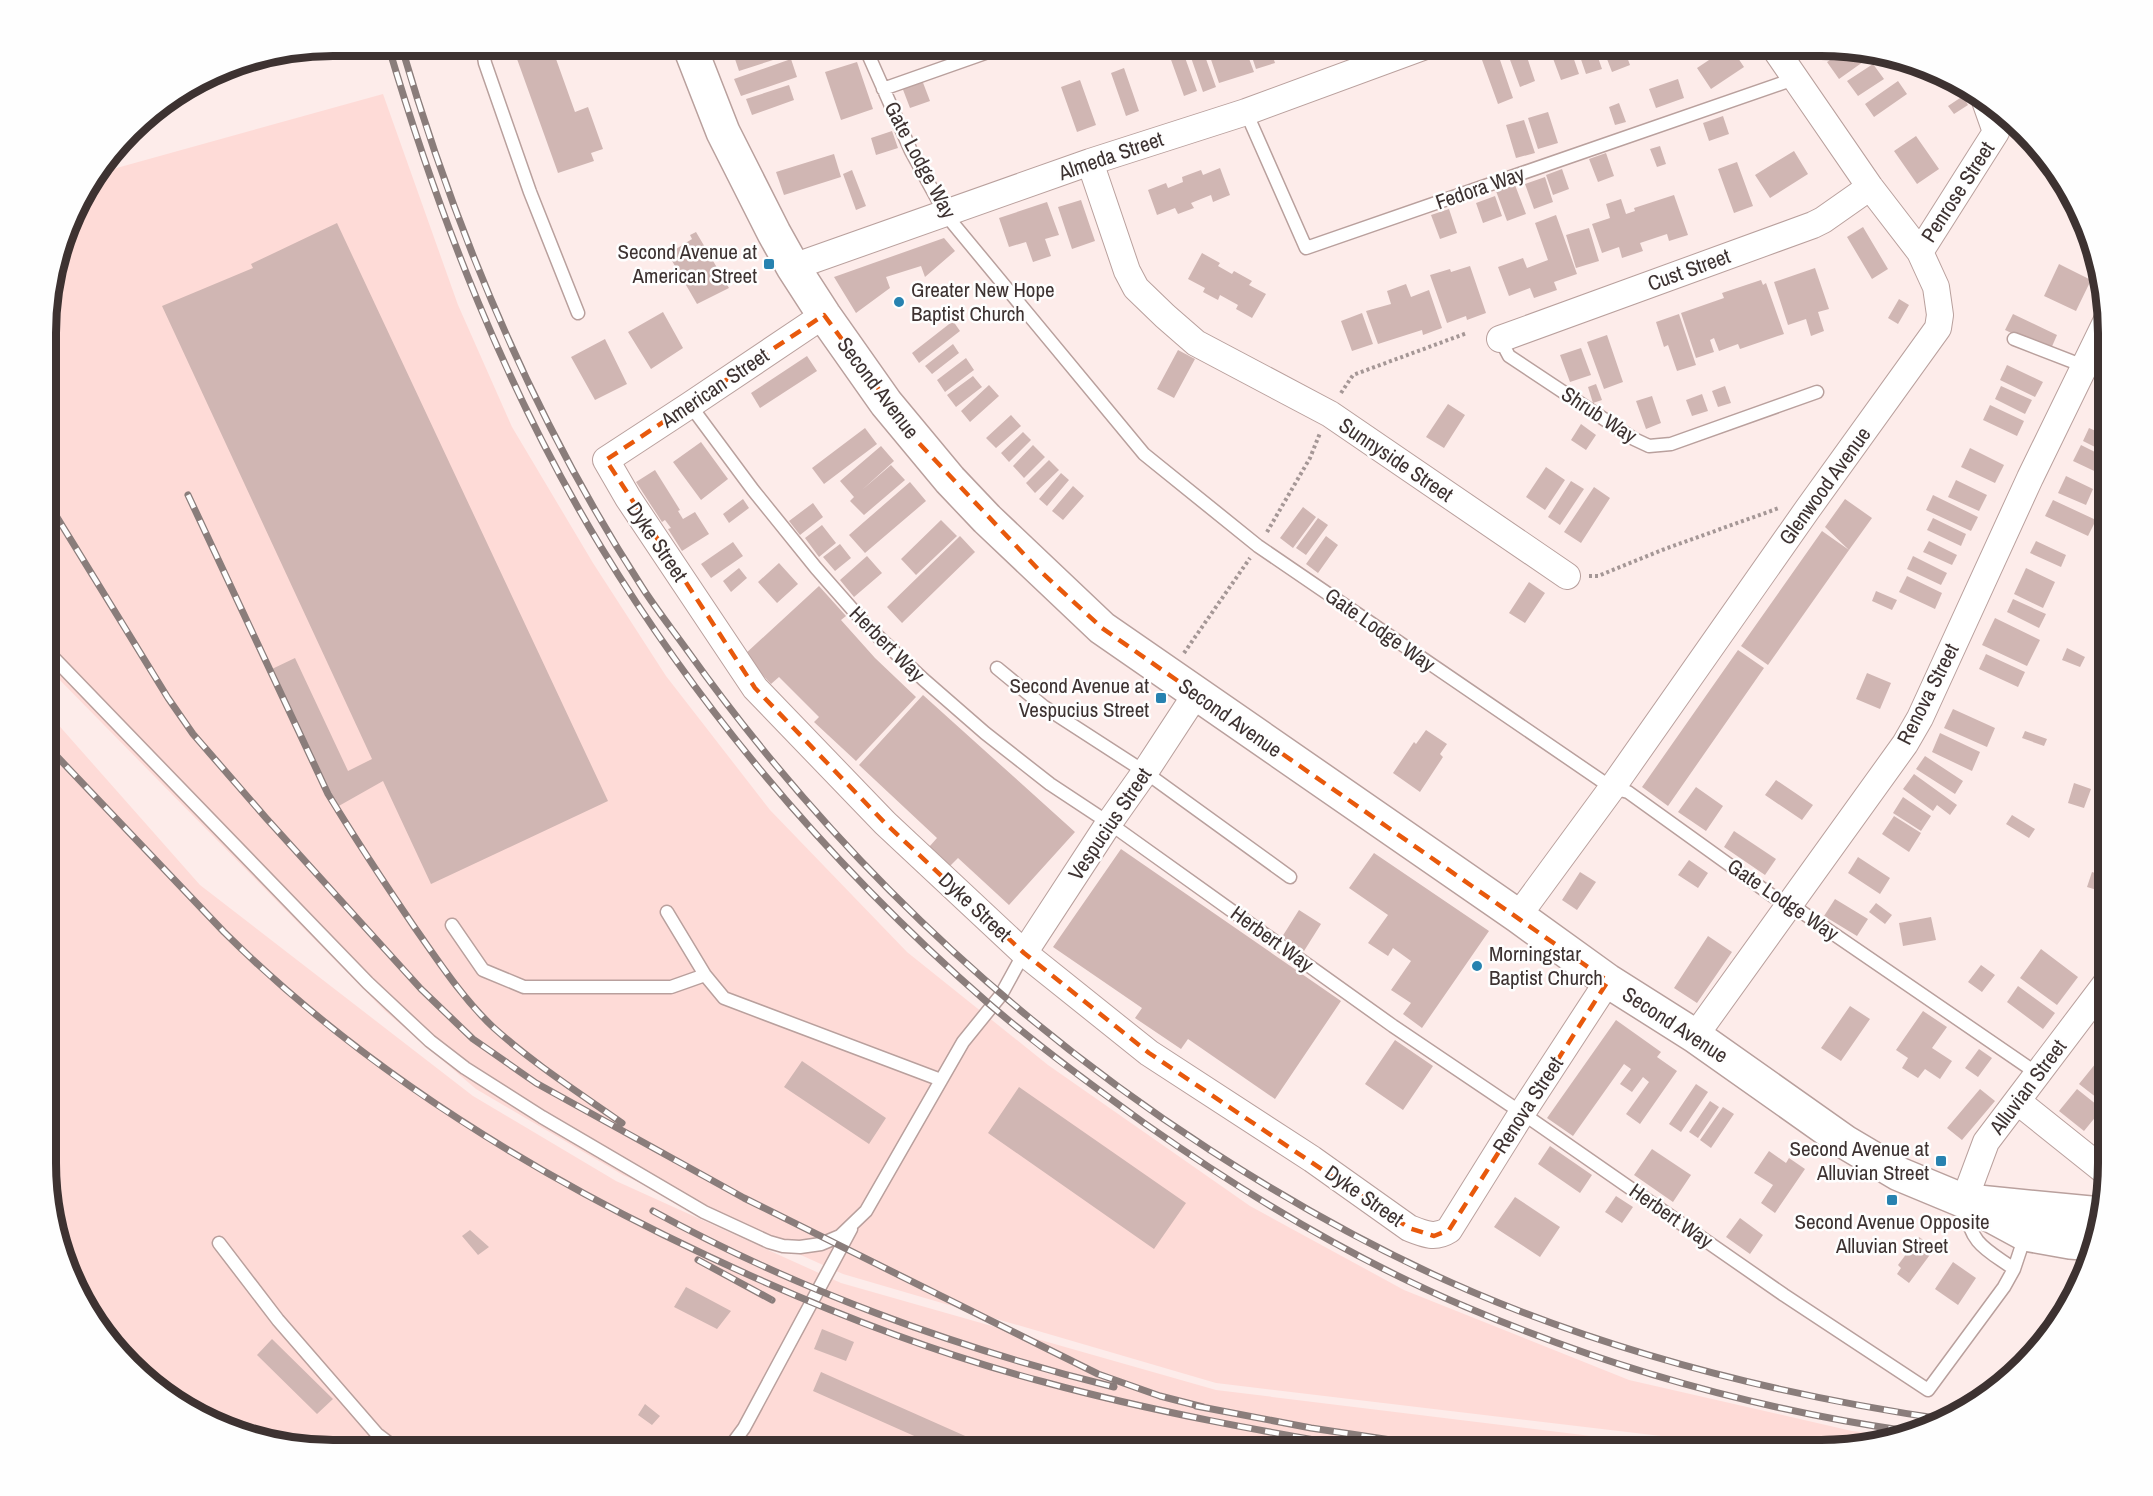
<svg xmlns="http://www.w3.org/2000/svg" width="2153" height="1496" viewBox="0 0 2153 1496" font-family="'Archivo Narrow',sans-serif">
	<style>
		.built { fill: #fedbd7 }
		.building { fill: #d0b6b3 }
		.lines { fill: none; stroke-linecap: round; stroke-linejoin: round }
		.service-casing { stroke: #b9a09d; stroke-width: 15 }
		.minor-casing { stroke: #b9a09d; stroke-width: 28 }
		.primary-casing { stroke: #b9a09d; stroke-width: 36 }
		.path { stroke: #a59796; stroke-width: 4; stroke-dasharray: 3 3; stroke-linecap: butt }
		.service { stroke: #fff; stroke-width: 12 }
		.minor { stroke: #fff; stroke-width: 26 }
		.primary { stroke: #fff; stroke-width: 33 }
		.rail-casing { stroke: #8a7d7b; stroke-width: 7 }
		.rail { stroke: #fefefe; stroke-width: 4.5; stroke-dasharray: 14; stroke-linecap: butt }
		.marked { fill: none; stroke: #e8590c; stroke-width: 4.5; stroke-dasharray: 12 8; stroke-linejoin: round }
		.poi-dot { fill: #2782b0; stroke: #fefefe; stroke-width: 2 }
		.labels { text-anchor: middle; stroke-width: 5; stroke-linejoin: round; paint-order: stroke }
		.street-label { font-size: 21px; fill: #3d3231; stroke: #fefefe }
		.poi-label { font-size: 21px; fill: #3d3231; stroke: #fefefe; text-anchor: end }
		.rim { fill: none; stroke: #3d3231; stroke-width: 8 }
	</style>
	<rect width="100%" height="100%" fill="#fdecea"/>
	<!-- built -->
	<path class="built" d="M383,94l75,211 54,122 81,136 73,113 104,134 137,142 141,113 202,141 154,84 225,90 223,51 35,4 -66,16 -42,-1 -563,-67 -373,-109 -220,-99 -147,-86 -92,-79 -337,-343v-372l28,-90 33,-43 5,7z
		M47,712l153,173 273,211 143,85 225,102 375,107 497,61 -1399,-1 -74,-14 -82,-44 -74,-84 -37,-107z"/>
	<!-- building -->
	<path class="building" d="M512,45h39l24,67 13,-5 15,42 -12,4 3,8 -36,12z
		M755,45h13l5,15 -34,11 -6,-18z
		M1201,45l15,42 -13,5 -15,-43z
		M1206,45h38l10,27 -35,11z
		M1248,45h21l6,18 -19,6z
		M1518,45h5l12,36 -15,6 -14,-38z
		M1548,45h21l10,29 -18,6z
		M1576,45l18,1 8,23 -16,5z
		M1602,46h21l7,19 -18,7z
		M1730,46l14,21 -33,22 -14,-21z
		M1816,46h27l-18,13z
		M1849,48l18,3 3,6 -31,22 -12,-17z
		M1183,52l14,39 -13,5 -14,-39z
		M1498,54l15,44 -15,6 -16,-44z
		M791,59l6,18 -56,19 -7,-17z
		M857,62l16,47 -32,11 -16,-48z
		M1873,64l11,15 -26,17 -11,-15z
		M1124,68l15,43 -13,5 -15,-43z
		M1678,79l6,19 -28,10 -7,-19z
		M922,80l8,21 -20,7 -8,-21z
		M1080,80l16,45 -19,7 -16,-45z
		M1898,81l9,13 -33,23 -9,-13z
		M789,85l5,15 -42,15 -6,-16z
		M1963,96l5,9 -14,9 -6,-8z
		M1619,103l7,19 -11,3 -6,-18z
		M1548,112l10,31 -20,6 -10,-31z
		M1723,116l6,18 -20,7 -6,-18z
		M1524,120l11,33 -19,5 -10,-33z
		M892,131l6,17 -22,7 -5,-17z
		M1916,136l23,33 -22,15 -23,-33z
		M1660,146l6,18 -9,3 -7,-18z
		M1794,151l14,23 -38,24 -15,-23z
		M1606,153l8,23 -16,6 -9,-23z
		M834,154l7,23 -57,18 -8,-23z
		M1737,162l16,44 -19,7 -16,-44z
		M1220,168l10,27 -17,7 -2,-7 -20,8 3,5 -16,6 -3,-6 -18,7 -9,-25 18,-7 2,5 15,-6 -1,-5 19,-7 2,5z
		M1562,169l7,20 -16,6 -7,-20z
		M852,170l14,36 -10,4 -13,-36z
		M1545,177l8,25 -19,7 -9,-25z
		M1515,185l11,29 -19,7 -11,-30z
		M1674,195l14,40 -19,6 -2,-7 -27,9 3,8 -21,7 -3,-11 -17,6 -10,-29 18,-6 -4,-14 15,-5 5,15 9,-3 -1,-3z
		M1495,196l7,20 -19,7 -7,-20z
		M1081,200l14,41 -23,8 -14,-42z
		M1047,202l12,33 -14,4 6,17 -18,6 -7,-20 -17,5 -10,-29z
		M1449,209l8,24 -17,6 -9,-24z
		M1556,215l21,59 -23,8 3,8 -23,8 -4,-10 -21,8 -11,-29 25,-9 4,10 21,-8 -13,-37z
		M337,223l271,578 -177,83 -48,-103 -46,26 -65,-138 23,-11 53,113 24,-12 -210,-453 91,-38 -2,-4z
		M1863,227l25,42 -16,10 -25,-42z
		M1589,228l10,33 -23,7 -10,-33z
		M696,232l33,56 -32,16 -29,-50 24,-15 -2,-4z
		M944,238l11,13 -30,26 -4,-11 -35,11 4,11 -34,25 -22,-36z
		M1202,253l18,10 -2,3 14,8 2,-3 18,10 -3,4 17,9 -14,24 -16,-9 2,-4 -18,-10 -2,5 -15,-8 2,-4 -17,-9z
		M2059,264l32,16 -15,31 -32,-15z
		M1470,266l16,47 -19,7 -1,-4 -19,7 -17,-48 20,-6 1,3z
		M1815,268l14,41 -11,3 6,19 -13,5 -5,-17 -18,6 -14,-43z
		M1761,280l2,5 3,-2 18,51 -44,15 -2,-5 -19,7 -5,-13 -4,2 4,12 -18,6 -15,-45 43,-15 -2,-5z
		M1406,284l5,13 18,-7 13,38 -19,7 -1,-5 -44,14 -12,-33 25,-7 -4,-13z
		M1899,299l10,6 -11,19 -10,-6z
		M663,312l20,36 -32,21 -23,-37z
		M1362,313l11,31 -21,7 -11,-30z
		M1679,314l17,51 -19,6 -9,-26 -4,2 -8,-25z
		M2013,314l44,21 -7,16 -45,-21z
		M953,321l7,10 -41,32 -7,-10z
		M1607,335l16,47 -19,7 -17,-47z
		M605,339l22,45 -32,16 -24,-43z
		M953,344l6,9 -27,21 -7,-8z
		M1581,348l10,27 -21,7 -10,-27z
		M1178,350l17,9 -21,39 -17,-9z
		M807,356l10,15 -57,37 -9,-15z
		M966,358l8,12 -29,22 -8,-12z
		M2007,365l36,17 -8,15 -35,-17z
		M973,376l9,11 -26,20 -9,-12z
		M1596,384l6,16 -9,3 -5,-16z
		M989,385l10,11 -29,26 -9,-11z
		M1725,386l6,17 -13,4 -6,-16z
		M2001,386l31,14 -7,14 -30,-15z
		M1702,394l6,17 -16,5 -6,-16z
		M1652,396l9,27 -15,6 -10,-28z
		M1448,404l17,11 -21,33 -18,-11z
		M1990,405l34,16 -7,15 -34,-16z
		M2103,407l4,2v18l-12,-5z
		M1011,415l10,11 -25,22 -10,-10z
		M1581,424l15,11 -10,15 -15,-10z
		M865,428l12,16 -53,40 -12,-16z
		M2089,428l18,8v17l-24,-12z
		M1023,432l8,8 -22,22 -8,-9z
		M701,442l27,37 -27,21 -28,-38z
		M1033,445l12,12 -21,21 -11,-12z
		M2081,445l26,13v19l-34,-16z
		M881,446l13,15 -32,29 29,-25 14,15 -41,35 -14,-14 4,-4 -14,-16z
		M1970,448l34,17 -9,18 -34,-16z
		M1049,460l10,10 -24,23 -9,-10z
		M1546,467l19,13 -20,30 -19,-13z
		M655,470l25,40 -2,1 5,8 12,-7 14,22 -27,17 -14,-22 3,-1 -6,-8 -3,2 -26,-40z
		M1061,473l8,7 -22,26 -8,-7z
		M2066,476l27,13 -7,16 -28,-12z
		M1956,480l31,15 -8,16 -31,-14z
		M1571,481l13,8 -24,36 -12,-8z
		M910,482l16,19 -61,52 -16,-18z
		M1073,486l11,10 -21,24 -11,-9z
		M1594,487l16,11 -29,45 -17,-11z
		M1933,495l45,22 -7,14 -45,-21z
		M743,499l6,9 -20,15 -6,-9z
		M1845,499l27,19 -23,32 -24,-23z
		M2053,500l43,20 -8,16 -43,-20z
		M813,503l10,14 -23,18 -11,-14z
		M1303,507l13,10 -23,31 -13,-10z
		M1318,518l10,7 -22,30 -10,-7z
		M1933,518l33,16 -5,12 -34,-16z
		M941,520l16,16 -41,39 -15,-16z
		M822,525l14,18 -17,14 -14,-19z
		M1822,531l27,19 -81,115 -27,-19z
		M960,536l15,16 -73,71 -15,-16z
		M1326,536l12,9 -20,28 -12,-9z
		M1929,541l28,14 -5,10 -29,-13z
		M2036,541l30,14 -5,12 -31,-14z
		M733,542l10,14 -32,22 -10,-14z
		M840,544l11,14 -16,13 -12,-14z
		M867,556l15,17 -28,24 -14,-17z
		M1913,556l34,17 -6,12 -34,-16z
		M779,563l19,21 -21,19 -19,-21z
		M739,568l8,10 -16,14 -8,-11z
		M2026,568l29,14 -12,26 -29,-14z
		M1907,576l35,17 -7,16 -36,-17z
		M1529,582l16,11 -20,30 -16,-10z
		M819,586l27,30 -5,4 34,38 41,39 -60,64 -42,-39 5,-5 -40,-40 -8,7 -27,-29z
		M1876,591l21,9 -5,10 -20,-9z
		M2103,593l4,3v12l-9,-4z
		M2013,599l33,15 -7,14 -32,-16z
		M1995,618l45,22 -13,26 -45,-21z
		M2067,648l18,9 -5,10 -18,-7z
		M1738,650l26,18 -96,138 -26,-19z
		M1986,654l39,18 -7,15 -39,-18z
		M1867,673l24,10 -11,26 -24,-10z
		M923,695l152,137 -66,73 -51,-47 -8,8 -21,-19 8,-9 -78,-73z
		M1953,709l42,19 -8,19 -43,-19z
		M1426,730l21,14 -7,10 3,3 -23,35 -27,-19 21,-31 2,2z
		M2025,731l22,8 -3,7 -22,-8z
		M1940,733l40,19 -8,19 -40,-19z
		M1925,756l38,25 -8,13 -39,-25z
		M1914,774l43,31 -7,10 -13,-10 -4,6 -30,-22z
		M1776,780l37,25 -11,15 -37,-25z
		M2074,783l17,6 -7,19 -16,-5z
		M1696,787l27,19 -17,25 -28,-19z
		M1903,797l28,19 -10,15 -28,-18z
		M2012,815l23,14 -6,9 -23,-14z
		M1894,816l27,17 -12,19 -27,-18z
		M2105,819l2,1v21l-8,-3z
		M1734,831l42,28 -11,16 -41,-28z
		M1121,849l220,152 -66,98 -87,-60 -7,10 -46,-31 7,-10 -89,-61z
		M1374,853l115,78 -67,97 -19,-14 8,-11 -20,-13 20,-29 -18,-13 -5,8 -20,-13 20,-28 -39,-27z
		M1858,857l32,21 -10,16 -32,-21z
		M1689,860l19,13 -10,15 -20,-13z
		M1580,872l16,10 -19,28 -15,-10z
		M2092,872l15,5v16l-20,-6z
		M1835,899l33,20 -11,17 -33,-20z
		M1876,903l16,12 -7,9 -16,-12z
		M1299,910l22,14 -17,27 -22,-14z
		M1931,917l5,23 -33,6 -4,-23z
		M1708,936l24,16 -35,51 -23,-15z
		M2041,949l37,28 -21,28 -37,-27z
		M1981,965l14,10 -13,17 -14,-10z
		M2018,986l37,27 -12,16 -36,-27z
		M1850,1006l20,13 -29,42 -20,-13z
		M1923,1011l24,16 -15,21 20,13 -12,18 -15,-10 -7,9 -16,-10 6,-10 -12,-8z
		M1616,1020l45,32 -4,5 20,14 -37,53 -14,-10 23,-32 -6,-5 -11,15 -12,-8 11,-15 -7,-5 -51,72 -26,-18z
		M1395,1040l38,26 -30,44 -38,-26z
		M2107,1048v17l-8,-7z
		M1979,1049l13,9 -14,19 -13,-9z
		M802,1061l84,57 -17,26 -85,-57z
		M2096,1063l11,9 -1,33 -27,-21z
		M1696,1084l12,8 -27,40 -12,-8z
		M1019,1087l167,116 -32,46 -166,-116z
		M1980,1089l15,12 -33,39 -15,-12z
		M2077,1089l25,20 -18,22 -25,-20z
		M1710,1101l9,6 -21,31 -9,-6z
		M1723,1107l11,7 -23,34 -11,-8z
		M1550,1146l42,29 -12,18 -42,-29z
		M1652,1149l39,26 -18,27 -39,-27z
		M1769,1151l17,12 3,-5 16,11 -30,44 -14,-10 12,-18 -19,-12z
		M1616,1196l17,11 -11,16 -17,-11z
		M1515,1197l45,30 -20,30 -46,-30z
		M1740,1218l23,17 -13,19 -24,-17z
		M470,1230l19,17 -11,8 -16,-19z
		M1919,1237l16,11 -26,35 -12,-9 4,-6 -3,-3z
		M1953,1262l23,16 -18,27 -23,-16z
		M686,1287l45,24 -14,18 -43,-22z
		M822,1329l32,13 -8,19 -32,-12z
		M272,1339l61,60 -16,15 -60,-59z
		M821,1372l151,67 -5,12h-19l-135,-60z
		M645,1404l15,12 -8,9 -14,-10z"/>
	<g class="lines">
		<!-- service casing -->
		<g class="service-casing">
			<path id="service" d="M482,45l3,18 45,129 48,121
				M864,45l47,106 35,64 198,239 114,92 354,242 16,4 146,105 16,7 248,170
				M883,89l125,-44
				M1246,112l60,136 488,-169
				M1500,339l9,17 125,83 15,7 22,-2 146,-52
				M2014,339l93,36
				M690,405l63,85 63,78 51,58 56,53 62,54 65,51 59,39 284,203 129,87 262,182 144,95 76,-103 10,-18 11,-33
				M47,651l321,332 62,58 35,27 77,49 162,95 65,30 14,4 17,1 21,-3 19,-8 26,-25 97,-169 38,-47 23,-42
				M997,668l46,38 102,66 145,105
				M667,912l38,63 19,23 217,82
				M452,925l31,45 41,17h147l34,-12
				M1965,1208c6,37 21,41 49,61
				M219,1243l59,77 99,114 21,16
				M727,1451l17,-23 107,-199"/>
		</g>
		<!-- minor casing -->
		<g class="minor-casing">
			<path id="minor" d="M1090,162l37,109 9,17 29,28 31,27 134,71 237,162
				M1920,252l76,-120 -12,-34
				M793,267l297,-105 156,-50 182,-67
				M824,315l-134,90 -84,55 22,38 127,190 130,135 139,130 125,100 163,106 97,69c15,6 26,11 40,2l73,-117 86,-132
				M1500,339l313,-114 10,-5 47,-33
				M1518,916l94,-128 195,-278 131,-182 2,-13 -4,-28 -16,-35 -50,-65 -97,-141
				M1024,953l85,-130 36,-51 51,-78
				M1695,1036l210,-292 15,-26 110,-240 77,-158
				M2017,1101l90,72
				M1964,1201l22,-59 121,-160"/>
		</g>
		<!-- primary casing -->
		<g class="primary-casing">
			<path id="primary" d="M689,45l34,87 51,101 19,34 31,48 62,88 64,77 37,39 115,109 416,288 90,65 87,55 150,106 54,32 65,27 61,33 45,8 25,2
				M1978,1202l123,12"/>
		</g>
		<!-- path -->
		<path class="path" d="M1341,393l12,-18 114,-42
			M1267,532l43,-74 10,-25
			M1589,576h9l64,-26 117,-42
			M1184,653l66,-95"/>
		<!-- service -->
		<use href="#service" class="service"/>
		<!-- minor -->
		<use href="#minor" class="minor"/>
		<!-- primary -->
		<use href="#primary" class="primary"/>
		<!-- rail casing -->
		<g class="rail-casing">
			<path id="rail" d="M388,45c52,175 118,345 213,502 105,172 236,324 387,456 50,43 103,82 156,120 101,71 208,136 322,184 141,60 289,102 441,124
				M401,45c56,191 133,375 241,542 14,22 30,42 45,63 142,199 318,367 523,500 99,64 202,120 312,162 138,53 281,87 427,108
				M188,495l140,299c28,46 57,90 87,134 24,34 48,71 79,100 40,36 84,64 128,95
				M47,501l121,197 25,36 73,84 155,171 52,50 63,44 208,115 354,176 62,22 43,11
				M47,746l177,186c128,127 280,224 440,303 122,60 248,112 380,147 110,30 222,50 335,69
				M653,1211c142,78 303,137 461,176
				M698,1260l74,40
				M1196,1406l115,22 153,23"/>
		</g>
		<!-- rail -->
		<use href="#rail" class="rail"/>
	</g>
	<!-- marked area -->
	<path class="marked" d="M824,315l93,126 121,128 64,59 506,353 -159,249 -15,6 -25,-8 -260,-175 -125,-100 -139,-130 -130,-135 -149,-228z"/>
	<!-- markers -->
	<g class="poi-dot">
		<rect x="763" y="258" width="12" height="12" rx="3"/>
		<circle cx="899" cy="302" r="6"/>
		<rect x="1155" y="692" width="12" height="12" rx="3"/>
		<circle cx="1477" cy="966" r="6"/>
		<rect x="1935" y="1155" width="12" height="12" rx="3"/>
		<rect x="1886" y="1194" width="12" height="12" rx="3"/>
	</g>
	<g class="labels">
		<!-- street labels -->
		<g class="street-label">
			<text transform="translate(1111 156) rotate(-19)" y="7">Almeda Street</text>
			<text transform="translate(920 160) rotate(62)" y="7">Gate Lodge Way</text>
			<text transform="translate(1480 188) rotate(-19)" y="7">Fedora Way</text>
			<text transform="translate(1958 192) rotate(-57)" y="7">Penrose Street</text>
			<text transform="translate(1689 270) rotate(-20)" y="7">Cust Street</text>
			<text transform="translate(715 388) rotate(-34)" y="7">American Street</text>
			<text transform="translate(878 388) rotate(53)" y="7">Second Avenue</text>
			<text transform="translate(1599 415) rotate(33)" y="7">Shrub Way</text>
			<text transform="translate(1396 460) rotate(34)" y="7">Sunnyside Street</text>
			<text transform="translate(1825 486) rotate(-54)" y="7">Glenwood Avenue</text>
			<text transform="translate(657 542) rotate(56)" y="7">Dyke Street</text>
			<text transform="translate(1380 630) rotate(35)" y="7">Gate Lodge Way</text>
			<text transform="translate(887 644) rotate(45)" y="7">Herbert Way</text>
			<text transform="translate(1928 694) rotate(-63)" y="7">Renova Street</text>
			<text transform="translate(1230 718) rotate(35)" y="7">Second Avenue</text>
			<text transform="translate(1110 824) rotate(-56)" y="7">Vespucius Street</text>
			<text transform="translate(1783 900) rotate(34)" y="7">Gate Lodge Way</text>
			<text transform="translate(975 907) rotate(43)" y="7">Dyke Street</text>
			<text transform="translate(1272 939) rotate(36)" y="7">Herbert Way</text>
			<text transform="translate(1675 1025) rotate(33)" y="7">Second Avenue</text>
			<text transform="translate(2028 1087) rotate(-53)" y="7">Alluvian Street</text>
			<text transform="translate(1528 1105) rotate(-57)" y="7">Renova Street</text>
			<text transform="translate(1364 1196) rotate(35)" y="7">Dyke Street</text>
			<text transform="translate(1671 1216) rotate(35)" y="7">Herbert Way</text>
		</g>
		<!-- poi labels -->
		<g class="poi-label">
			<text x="757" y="259">Second Avenue at<tspan x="757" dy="24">American Street</tspan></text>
			<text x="911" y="297" text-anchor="start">Greater New Hope<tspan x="911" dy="24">Baptist Church</tspan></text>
			<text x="1149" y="693">Second Avenue at<tspan x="1149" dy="24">Vespucius Street</tspan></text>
			<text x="1489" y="961" text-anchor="start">Morningstar<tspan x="1489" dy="24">Baptist Church</tspan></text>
			<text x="1929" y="1156">Second Avenue at<tspan x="1929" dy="24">Alluvian Street</tspan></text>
			<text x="1892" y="1229" text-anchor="middle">Second Avenue Opposite<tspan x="1892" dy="24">Alluvian Street</tspan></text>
		</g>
	</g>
	<!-- crop -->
	<path d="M0 0H2153V1496H0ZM333 56H1821A277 277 0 0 1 2098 333V1163A277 277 0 0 1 1821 1440H333A277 277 0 0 1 56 1163V333A277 277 0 0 1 333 56Z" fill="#fefefe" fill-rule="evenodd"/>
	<path class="rim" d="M333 56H1821A277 277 0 0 1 2098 333V1163A277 277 0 0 1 1821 1440H333A277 277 0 0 1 56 1163V333A277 277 0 0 1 333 56Z"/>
</svg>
